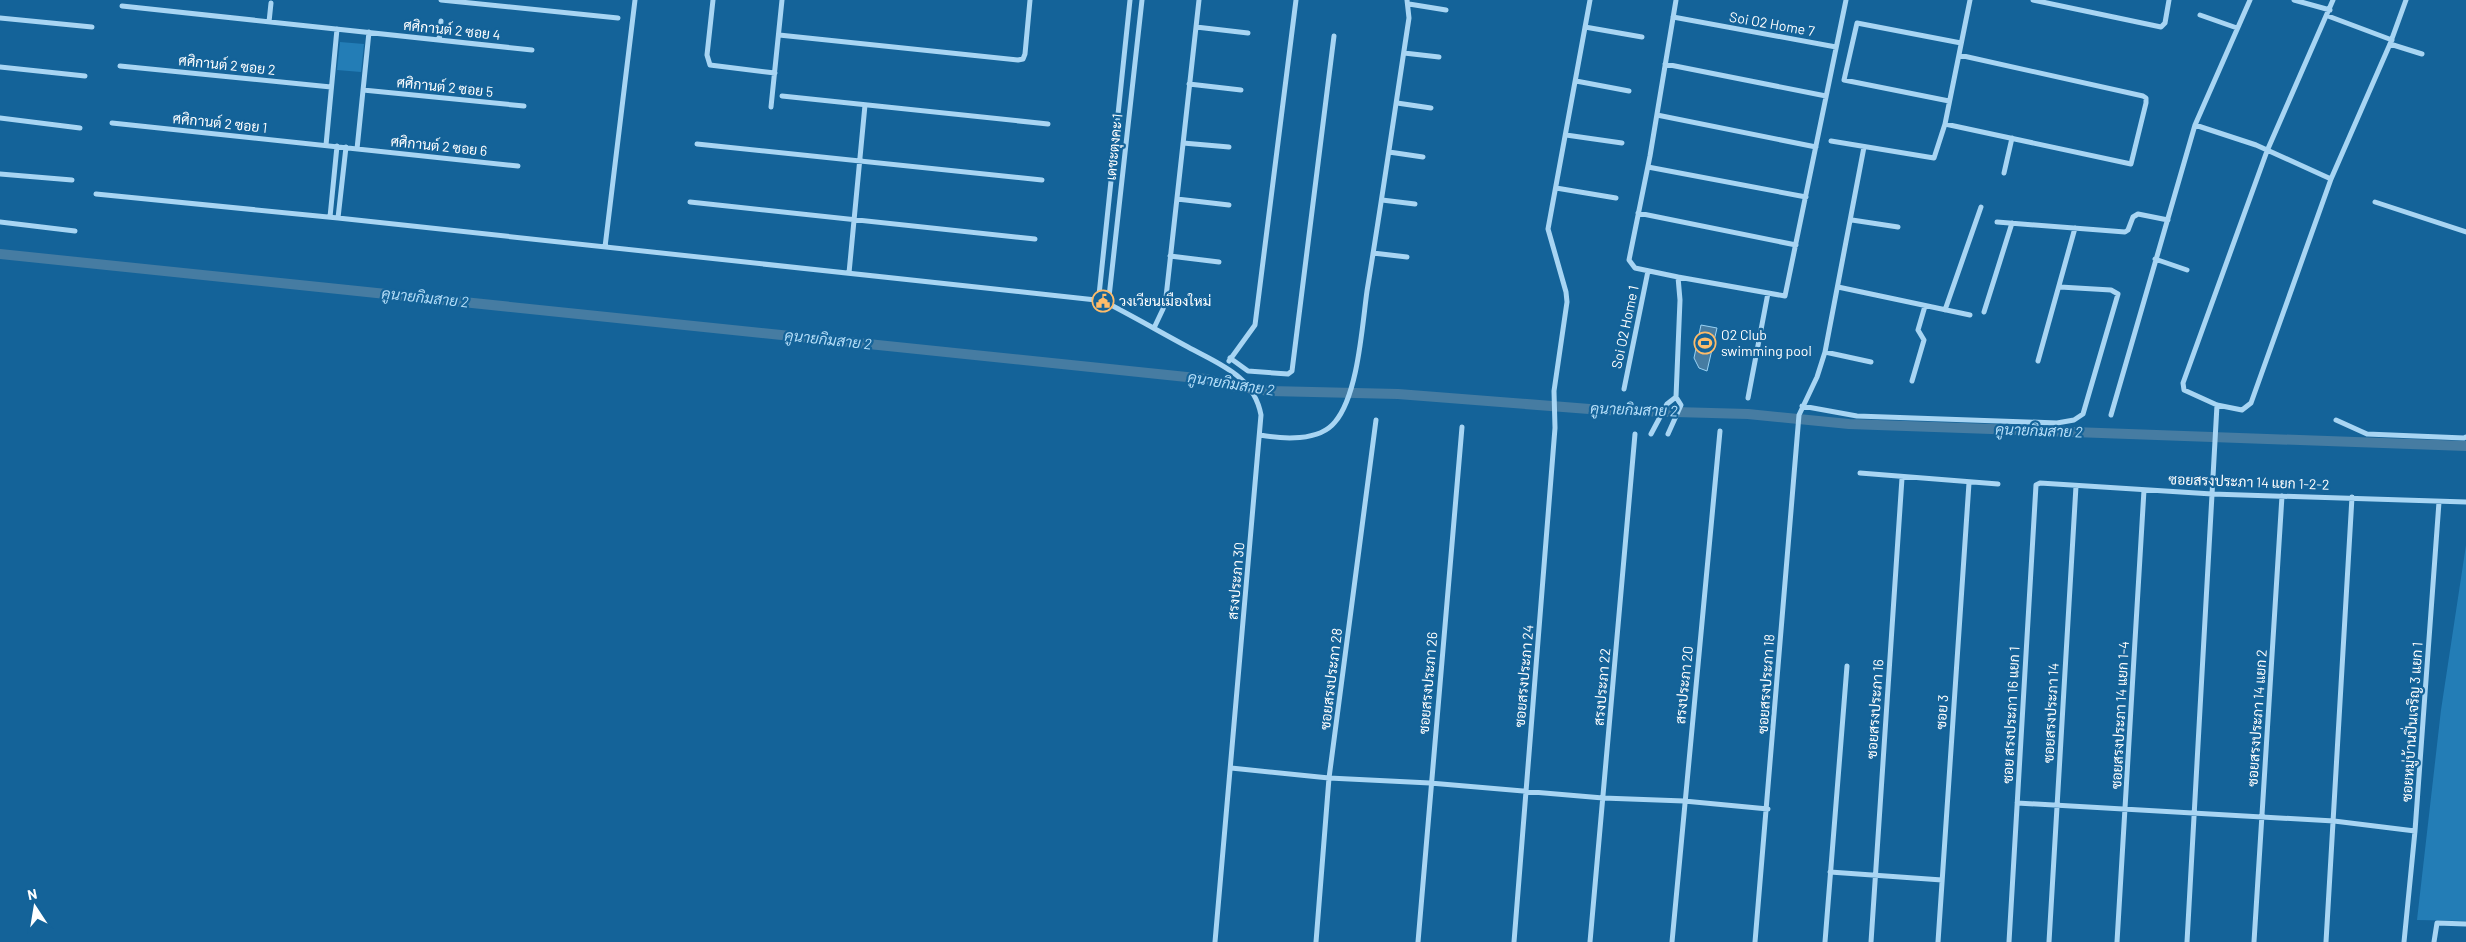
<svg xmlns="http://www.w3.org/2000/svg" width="2466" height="942" viewBox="0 0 2466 942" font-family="Barlow,Sarabun,sans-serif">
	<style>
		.green { fill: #237db6 }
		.water { fill: #467ca2; stroke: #9ad3f5 }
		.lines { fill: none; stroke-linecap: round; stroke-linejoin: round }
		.canal { stroke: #467ca2; stroke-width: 10 }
		.street { stroke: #a8d5f3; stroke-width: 5 }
		.labels { text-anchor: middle; stroke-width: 4.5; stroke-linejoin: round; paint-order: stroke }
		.street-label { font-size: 14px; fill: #fff; stroke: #146399 }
		.poi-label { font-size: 14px; fill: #fff; stroke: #146399; text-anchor: start }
		.water-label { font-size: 15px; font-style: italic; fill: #b4def9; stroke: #146399 }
	</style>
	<rect width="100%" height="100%" fill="#146399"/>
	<!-- green -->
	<path class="green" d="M340,42l24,2 -3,28 -24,-2z
		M2466,545v376l-49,-1 24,-210z"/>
	<!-- water -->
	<path class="water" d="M1701,325l16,3 -10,43 -8,-3 -5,-10z"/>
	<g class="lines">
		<!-- canal -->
		<path class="canal" d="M0,254l1206,125 27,7 37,5 128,3 204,16 146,4 101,10 617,22"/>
		<!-- street -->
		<path class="street" d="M441,0l177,18
			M713,0l-6,55 3,10 65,8
			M2033,0l128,27 4,-4 4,-23
			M2294,0l36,10
			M2333,0l-66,151 -84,232 1,7 33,15 25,5 9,-7 80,-224 59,-135 16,-44
			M1409,4l37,6
			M122,6l410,44
			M2200,15l37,13
			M2328,16l64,24
			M1673,17l163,30
			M0,18l92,9
			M269,22l2,-19
			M1196,27l52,6
			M1585,27l57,10
			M779,35l239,25 5,-1 2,-5 5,-54
			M439,40l2,-19
			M2390,44l32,10
			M1404,53l35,4
			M1665,64l161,32
			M120,66l211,21
			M0,67l85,9
			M1576,81l53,10
			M1189,84l52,6
			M363,90l161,16
			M782,96l266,28
			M1949,101l-105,-21 13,-57 104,20
			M1397,103l34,5
			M771,107l11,-107
			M1657,115l159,32
			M0,118l80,10
			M112,123l406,43
			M1945,124l186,40 15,-61v-5l-3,-2 -184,-41
			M2195,125l61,20 75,34
			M1566,135l56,8
			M1831,141l103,17 11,-34 25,-124
			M1183,143l46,4
			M697,144l345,36
			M326,145l11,-116
			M357,149l12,-117
			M1389,152l34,5
			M1648,167l158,30
			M2004,173l8,-35
			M0,174l72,6
			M1556,188l60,10
			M96,194l242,24 758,82
			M1177,199l52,6
			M1382,200l33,4
			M690,202l345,37
			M2375,202l91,30
			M1638,213l158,32
			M330,217l7,-71
			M338,218l8,-71
			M1852,220l46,7
			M0,222l75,9
			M1997,222l128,10 3,-2 5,-13 5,-3 30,6
			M605,247l30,-247
			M1373,253l34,4
			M1170,256l49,6
			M2155,259l32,11
			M849,273l16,-168
			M1678,277l107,19 61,-296
			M1838,287l132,28
			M1099,295l5,-1 5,3v7l-3,3h-5l-5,-7 3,-5 31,-295
			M1109,297l33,-297
			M1109,304c27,14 53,29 79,43 31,17 66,29 73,68l-46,527
			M1945,310l36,-103
			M1984,312l28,-89
			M1154,328l9,-19 3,-12 33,-297
			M1825,352l46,10
			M1230,358l18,13 40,3 4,-3 42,-335
			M1229,361l26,-36 41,-325
			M2038,361l37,-133
			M1912,381l12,-41 -6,-10 7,-24
			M1624,389l24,-118
			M1676,397l4,-97 -2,-23 -43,-9 -6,-8 21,-104 26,-156
			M1748,398l20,-105
			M1802,406l55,10 200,7 17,-3 9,-6 35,-120 -7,-4 -51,-3
			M2111,415l84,-290 55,-125
			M2336,420l31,14 97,4 2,-1
			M1651,434l16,-30 9,-7 5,8 -13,29
			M1260,435c22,4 59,7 75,-13 23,-27 27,-95 32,-131 15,-91 28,-182 42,-273l-2,-18
			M1860,473l138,11
			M1231,768l98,10 101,5 173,15 81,3 84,8
			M2017,803l317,18 81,10
			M1830,872l112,8
			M1316,942l13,-164 47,-358
			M1418,942l44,-515
			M1514,942l41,-514 -1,-37 13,-89 -1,-10 -18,-63 42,-229
			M1590,942l45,-508
			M1672,942l48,-511
			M1755,942l44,-527 18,-38 8,-25 39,-205
			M1825,942l22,-276
			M1871,942l31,-464
			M1938,942l31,-459
			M2009,942l27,-457 4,-2 172,11 254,8
			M2049,942l27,-456
			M2117,942l27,-452
			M2187,942l30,-537
			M2254,942l28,-446
			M2326,942l26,-445
			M2404,942l11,-111 24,-329
			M2434,942l3,-19 29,1"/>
	</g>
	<!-- icons -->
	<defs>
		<g id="civic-ring" transform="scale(1.125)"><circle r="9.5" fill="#146399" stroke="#ffbc69" stroke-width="1.5"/><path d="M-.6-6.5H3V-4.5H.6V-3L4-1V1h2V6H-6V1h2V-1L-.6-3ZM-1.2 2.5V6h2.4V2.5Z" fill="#ffbc69"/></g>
		<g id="stadium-ring" transform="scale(1.125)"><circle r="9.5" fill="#146399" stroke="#ffbc69" stroke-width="1.5"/><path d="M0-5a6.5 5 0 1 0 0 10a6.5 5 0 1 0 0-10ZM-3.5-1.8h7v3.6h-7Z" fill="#ffbc69"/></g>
	</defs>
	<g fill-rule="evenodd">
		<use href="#civic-ring" x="1103" y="301"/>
		<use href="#stadium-ring" x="1705" y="343"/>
	</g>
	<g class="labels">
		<!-- street labels -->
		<g class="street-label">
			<text transform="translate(1772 24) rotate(10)" y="5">Soi O2 Home 7</text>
			<text transform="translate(452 30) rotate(6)" y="5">ศศิกานต์ 2 ซอย 4</text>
			<text transform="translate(227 65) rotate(6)" y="5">ศศิกานต์ 2 ซอย 2</text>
			<text transform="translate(445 87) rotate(6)" y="5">ศศิกานต์ 2 ซอย 5</text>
			<text transform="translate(220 123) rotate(6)" y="5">ศศิกานต์ 2 ซอย 1</text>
			<text transform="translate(439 146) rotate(6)" y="5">ศศิกานต์ 2 ซอย 6</text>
			<text transform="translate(1114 147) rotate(-84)" y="5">เดชะตุงคะ 1</text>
			<text transform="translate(1625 327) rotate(-78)" y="5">Soi O2 Home 1</text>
			<text transform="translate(2249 482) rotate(2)" y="5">ซอยสรงประภา 14 แยก 1-2-2</text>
			<text transform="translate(1236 581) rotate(-85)" y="5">สรงประภา 30</text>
			<text transform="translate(1524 676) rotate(-85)" y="5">ซอยสรงประภา 24</text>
			<text transform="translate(1331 679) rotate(-83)" y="5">ซอยสรงประภา 28</text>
			<text transform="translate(1428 683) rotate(-85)" y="5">ซอยสรงประภา 26</text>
			<text transform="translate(1766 684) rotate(-86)" y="5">ซอยสรงประภา 18</text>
			<text transform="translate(1684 685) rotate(-84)" y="5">สรงประภา 20</text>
			<text transform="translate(1602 687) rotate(-85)" y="5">สรงประภา 22</text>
			<text transform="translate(1875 709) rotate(-86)" y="5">ซอยสรงประภา 16</text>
			<text transform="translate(1942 712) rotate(-86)" y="5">ซอย 3</text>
			<text transform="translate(2051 713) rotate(-87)" y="5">ซอยสรงประภา 14</text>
			<text transform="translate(2011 715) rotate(-87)" y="5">ซอย สรงประภา 16 แยก 1</text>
			<text transform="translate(2120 715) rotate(-87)" y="5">ซอยสรงประภา 14 แยก 1-4</text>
			<text transform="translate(2257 718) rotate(-86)" y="5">ซอยสรงประภา 14 แยก 2</text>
			<text transform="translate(2412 722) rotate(-86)" y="5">ซอยหมู่บ้านปิ่นเจริญ 3 แยก 1</text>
		</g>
		<!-- poi labels -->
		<g class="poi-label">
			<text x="1119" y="306">วงเวียนเมืองใหม่</text>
			<text x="1721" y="340">O2 Club<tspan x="1721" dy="16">swimming pool</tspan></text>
		</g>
		<!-- water labels -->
		<g class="water-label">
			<text transform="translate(425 298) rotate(6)" y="5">คูนายกิมสาย 2</text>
			<text transform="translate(828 340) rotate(6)" y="5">คูนายกิมสาย 2</text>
			<text transform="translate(1231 384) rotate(9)" y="5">คูนายกิมสาย 2</text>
			<text transform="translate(1634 410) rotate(2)" y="5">คูนายกิมสาย 2</text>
			<text transform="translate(2039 431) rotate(2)" y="5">คูนายกิมสาย 2</text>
		</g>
	</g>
	<!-- north arrow -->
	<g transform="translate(35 907) rotate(348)" stroke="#146399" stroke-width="4" paint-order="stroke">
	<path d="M0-4L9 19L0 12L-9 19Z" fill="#ffffff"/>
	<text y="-8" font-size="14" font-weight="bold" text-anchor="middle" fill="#ffffff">N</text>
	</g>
</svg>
